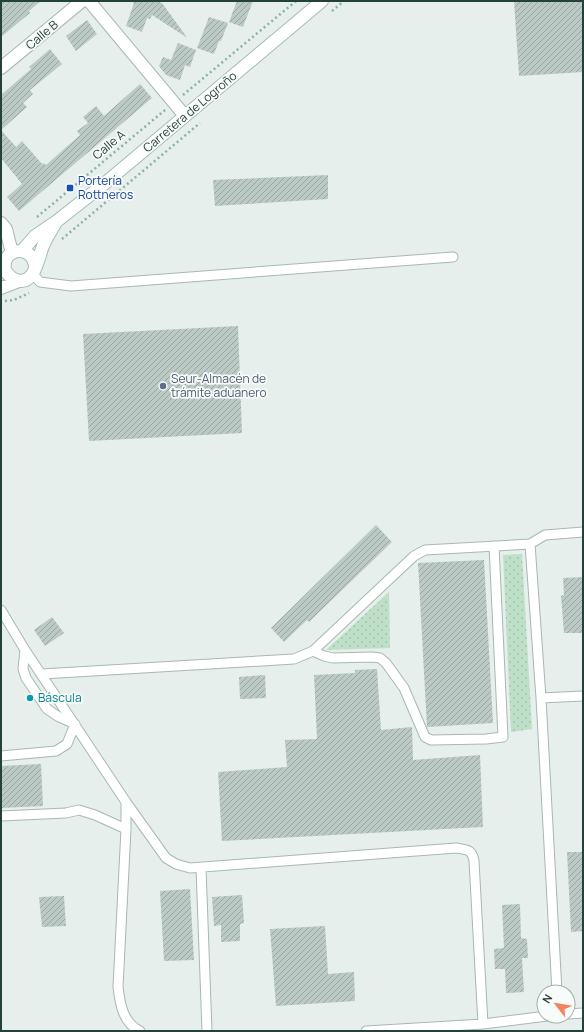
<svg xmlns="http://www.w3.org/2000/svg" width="584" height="1032" viewBox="0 0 584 1032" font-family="Manrope,sans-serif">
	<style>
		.grass { fill: url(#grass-dots) }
		.building { fill: url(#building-hatch) }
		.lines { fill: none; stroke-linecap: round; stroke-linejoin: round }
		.service-casing { stroke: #a8b8b2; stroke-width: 11 }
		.minor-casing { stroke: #a8b8b2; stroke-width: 14 }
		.secondary-casing { stroke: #a4bbb3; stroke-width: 14 }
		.path { stroke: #86b3a5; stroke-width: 2.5; stroke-dasharray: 2 3; stroke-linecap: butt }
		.service { stroke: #fff; stroke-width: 9 }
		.minor { stroke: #fff; stroke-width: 12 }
		.secondary { stroke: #fff; stroke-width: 12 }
		.transit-dot { fill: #1a4fb4; stroke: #f7fbf9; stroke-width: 1.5 }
		.service-dot { fill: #5c6f8a; stroke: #f7fbf9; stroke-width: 1.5 }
		.culture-dot { fill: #0f9aa8; stroke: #f7fbf9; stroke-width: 1.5 }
		.labels { text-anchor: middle; stroke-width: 3.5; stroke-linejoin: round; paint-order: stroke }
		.street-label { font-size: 12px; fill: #24423a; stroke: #f7fbf9 }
		.transit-label { font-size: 12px; fill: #164399; stroke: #f7fbf9; text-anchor: start }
		.service-label { font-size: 12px; fill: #4e5e75; stroke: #f7fbf9; text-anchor: start }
		.culture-label { font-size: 12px; fill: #0d838f; stroke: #f7fbf9; text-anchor: start }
	</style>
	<defs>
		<pattern id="grass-dots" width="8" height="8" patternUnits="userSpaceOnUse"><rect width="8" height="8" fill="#bfe0c8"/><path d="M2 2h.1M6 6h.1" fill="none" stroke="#a4c1ad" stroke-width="1.8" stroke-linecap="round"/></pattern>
		<pattern id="building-hatch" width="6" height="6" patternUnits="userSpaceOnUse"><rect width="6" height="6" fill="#bbcac4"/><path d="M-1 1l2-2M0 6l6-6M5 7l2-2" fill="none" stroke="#98a6a0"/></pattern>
	</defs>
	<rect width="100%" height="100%" fill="#e6efeb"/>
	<!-- grass -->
	<path class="grass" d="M522,554l10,175 -21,3 -8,-177z
		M389,592l1,56 -64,2z"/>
	<!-- building -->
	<path class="building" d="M1,1h40l-12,10 1,2 -29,24z
		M131,1h25l6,2 24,33v1l-34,-22 -2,4 -3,-1 -5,14 -16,-6 8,-23z
		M237,1h16l-10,26 -14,-5z
		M514,1h69v71l-64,4z
		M209,17l19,6 -7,18h-2l-5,13 -17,-6z
		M87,20l10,14 -21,17 -10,-15z
		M178,43l18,7 -6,17 -5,-2 -5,15 -14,-5 -7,-9 4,-9 8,3z
		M50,49l12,15 -32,26 3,4 -10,9 4,4 -26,23v-35l30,-26 -2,-2z
		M140,84l12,14 -133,113 -12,-14 15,-13 -21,-26v-28l15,17 6,-6 20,23 1,-1 3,2 34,-30 -3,-4 11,-8 -5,-6 13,-11 8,10z
		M328,175v24l-113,7 -2,-26z
		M238,326l4,107 -153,8 -6,-107z
		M376,525l16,17 -83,80 -2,-2 -23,22 -13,-14z
		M484,560l9,163 -66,4 -9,-164z
		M583,577v56h-19l-3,-37 3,-1 -1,-17z
		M52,617l12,16 -19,13 -11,-16z
		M377,669l4,61 31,-3 1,33 67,-5 3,72 -261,14 -4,-69 69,-5 -2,-27 32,-1 -3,-64 41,-2v-3z
		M265,675l1,23 -26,1 -1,-22z
		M41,764l2,42 -42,2v-42z
		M567,852h16v79l-12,1z
		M190,889l4,71 -30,1 -4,-70z
		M242,895l2,28 -4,1v17l-19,1v-17l-7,1 -2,-29z
		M64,896l2,30 -24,1 -3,-30z
		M520,904l1,34 6,1 1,19h-6l2,34 -18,1 -1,-24h-10l-1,-20 10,-1 -2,-43z
		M325,926l3,48 26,-2 1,29 -79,5 -6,-77z"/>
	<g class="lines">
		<!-- service casing -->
		<g class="service-casing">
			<path id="service" d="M33,274l7,8 31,4 382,-29
				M530,544l15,-9 38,-3
				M1,610l24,40 101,152 40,56 10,6 14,4 266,-20c11,2 16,1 18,13l9,163
				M313,651l11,5 9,2 39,-1 8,1 6,5 18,25 21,49 6,3 55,-1 17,-2 -9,-191
				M42,674l252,-15 19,-8 101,-95 11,-6 105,-6 11,154 16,294
				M541,698l42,-2
				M1,756l55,-5 11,-7 8,-20 -16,-7 -12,-8 -21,-31 -3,-9 2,-19
				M126,802v27l-8,158c2,17 5,36 22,44
				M1,816l65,-3 13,-3 16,5 31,14
				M201,868l6,163
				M568,1014l15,-1
				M366,1031l117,-7 64,-8"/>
		</g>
		<!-- minor casing -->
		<g class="minor-casing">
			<path id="minor" d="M89,1l96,115
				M1,68l81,-67
				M1,223l5,6 6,24"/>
		</g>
		<!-- secondary casing -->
		<g class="secondary-casing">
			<path id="secondary" d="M22,251l13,-15 22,-15 47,-37 218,-183
				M35,267c-2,-24 -34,-19 -30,2 2,6 6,9 11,11 19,6 22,-22 27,-34 3,-8 8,-15 12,-22
				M1,288l18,-7"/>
		</g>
		<!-- path -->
		<path class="path" d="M332,11l12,-10
			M183,95l113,-94
			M37,217l128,-107
			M62,239l138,-116
			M5,301l9,-1 15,-7"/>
		<!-- service -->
		<use href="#service" class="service"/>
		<!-- minor -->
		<use href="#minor" class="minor"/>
		<!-- secondary -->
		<use href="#secondary" class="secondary"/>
	</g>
	<!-- markers -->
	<rect class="transit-dot" x="66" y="184" width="8" height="8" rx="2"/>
	<circle class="service-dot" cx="163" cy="386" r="4"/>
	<circle class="culture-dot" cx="30" cy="698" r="4"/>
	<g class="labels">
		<!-- street labels -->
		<g class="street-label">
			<text transform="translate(42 35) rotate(-40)" y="4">Calle B</text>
			<text transform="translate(190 112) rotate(-40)" y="4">Carretera de Logroño</text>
			<text transform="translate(109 145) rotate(-40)" y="4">Calle A</text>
		</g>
		<!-- transit labels -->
		<g class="transit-label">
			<text x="78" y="185">Portería<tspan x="78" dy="14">Rottneros</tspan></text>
		</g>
		<!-- service labels -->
		<g class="service-label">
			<text x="171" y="383">Seur-Almacén de<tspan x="171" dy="14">trámite aduanero</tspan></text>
		</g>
		<!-- culture labels -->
		<g class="culture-label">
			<text x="38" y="702">Báscula</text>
		</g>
	</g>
	<!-- border -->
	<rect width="584" height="1032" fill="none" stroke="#24423a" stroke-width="4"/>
	<!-- north arrow -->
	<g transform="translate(556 1004) rotate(301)"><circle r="19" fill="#f7fbf9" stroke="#a3b1ad"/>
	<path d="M0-3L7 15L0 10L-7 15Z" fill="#f4845f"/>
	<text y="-6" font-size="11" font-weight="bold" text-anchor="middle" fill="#24423a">N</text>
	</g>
</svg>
